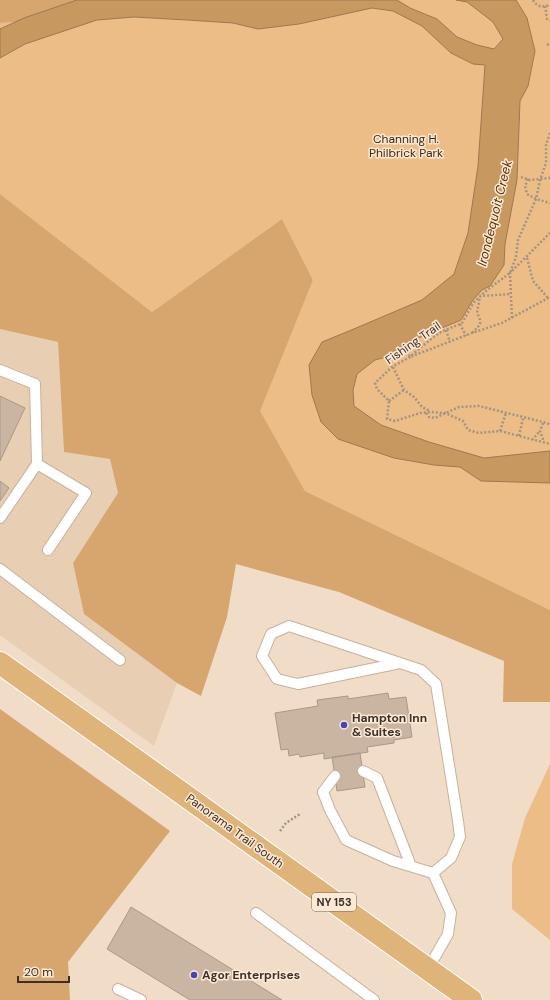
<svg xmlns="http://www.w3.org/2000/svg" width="550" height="1000" viewBox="0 0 550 1000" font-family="'DM Sans',sans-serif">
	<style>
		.built { fill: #e8cfb4 }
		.green { fill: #edbd88 }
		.forest { fill: #d7a56e }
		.water { fill: #c89861; stroke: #9d7950 }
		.building { fill: #c9b5a1; stroke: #ab9985 }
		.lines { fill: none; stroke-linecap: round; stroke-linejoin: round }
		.service-casing { stroke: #c5b29e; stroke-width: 12 }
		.primary-casing { stroke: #fff; stroke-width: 24 }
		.path { stroke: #a29383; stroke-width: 2.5; stroke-dasharray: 2 2; stroke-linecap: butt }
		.service { stroke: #fff; stroke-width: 10 }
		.primary { stroke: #dfb478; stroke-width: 22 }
		.poi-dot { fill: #4843b9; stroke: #fee9d4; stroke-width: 1.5 }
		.labels { text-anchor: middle; stroke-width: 3; stroke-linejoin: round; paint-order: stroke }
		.shield { fill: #fee9d4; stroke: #74685c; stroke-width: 1 }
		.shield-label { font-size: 11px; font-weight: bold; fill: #393129 }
		.park-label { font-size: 12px; fill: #3c280f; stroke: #fee9d4 }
		.street-label { font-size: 12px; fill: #393129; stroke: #fee9d4 }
		.poi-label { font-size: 12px; font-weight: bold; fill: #393129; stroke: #fee9d4; text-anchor: start }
		.water-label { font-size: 13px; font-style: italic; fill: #553406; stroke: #fee9d4 }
	</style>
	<rect width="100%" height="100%" fill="#f0dcc7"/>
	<!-- built -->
	<path class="built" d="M0,329l58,13 6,110 46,7 8,34 -45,70 11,51 93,69 -23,63 -154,-111z"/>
	<!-- green -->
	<path class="green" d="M77,0h473v610l-245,-119 -46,-80 54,-131 -31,-61 -130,93 -152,-118v-171l16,-1z
		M550,764v176l-38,-31v-45l13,-46z"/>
	<!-- forest -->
	<path class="forest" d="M0,0h77l-61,22 -16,1z
		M0,194l152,118 130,-93 31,61 -53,131 45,80 245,119v92h-47l1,-41 -165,-69 -103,-28 -9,53 -26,79 -24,-13 -93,-69 -11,-51 45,-70 -8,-34 -46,-7 -6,-110 -58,-13z
		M0,709l170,122 -102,131 2,38h-70z"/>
	<!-- water -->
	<path class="water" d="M77,0h320l13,8 27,11 20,18 20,8 17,4 9,-10 -10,-17 -26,-20 -11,-2h60l11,18 8,33 -7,35 -8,15 -3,79 -12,64 -1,21 -14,21 -8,4 -9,10 -12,20 -45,19 -19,15 -22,6 -18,14 -4,16 1,16 27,19 48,17 55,16 66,-7v32l-69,-2 -21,-14 -26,-2 -40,-7 -56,-19 -17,-17 -9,-27 -3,-30 13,-23 27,-11 73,-31 32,-26 14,-41 10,-67 7,-101 -12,-1 -22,-11 -29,-27 -29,-15 -21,-3 -73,16 -41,5 -25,-6 -46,-3 -53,-3 -37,3 -72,24 -25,14v-29l24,-11z"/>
	<!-- building -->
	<path class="building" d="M0,396l25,12 -25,53z
		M0,481l9,7 -9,13z
		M388,693l1,6 17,-2 6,40 -18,3v3l-27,4 1,5 -44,7v-6l-24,4 -1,-3 -10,2 -1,-7 -7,1 -6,-37 43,-7 -1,-6 31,-4v3z
		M360,753l5,34 -28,4 -5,-34z
		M131,907l151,93h-92l-83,-51z"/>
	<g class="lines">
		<!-- service casing -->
		<g class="service-casing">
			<path id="service" d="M0,370l35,14 2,80
				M0,518l37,-54 49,29 -38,57
				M0,569l120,91
				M400,663l-102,21 -21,-5 -15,-23 9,-22 18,-8 132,44 15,14 22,137 2,16 -9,21 -18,15
				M363,771l14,7 34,88
				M335,776l-12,16 7,18 16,30 47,21 40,12 18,40 -3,21 -20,35
				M256,913l118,87
				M118,989l23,11"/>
		</g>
		<!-- primary casing -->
		<g class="primary-casing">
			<path id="primary" d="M0,663l471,337"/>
		</g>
		<!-- path -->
		<path class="path" d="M533,0c5,8 9,7 17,5
			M545,6l2,13 3,1
			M547,44l3,2
			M550,133l-4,12v18l-6,17 -4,19 -18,41 -2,17 -6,16 -23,17 -13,12 -12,21 -23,10 -18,14 -11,10 -18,10 -17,16 2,6 12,12 -2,18 8,2 25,-8 10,-1 15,1 18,8 5,9 11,3 21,-2 50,13
			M521,177l9,3 20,-2
			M528,179l-3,7 2,8 9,5 14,4
			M527,258l6,23 15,17
			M512,318l-2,-45 40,-40
			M460,324l6,12
			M446,330l4,12
			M472,333c8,-8 11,-9 5,-20l3,-17 31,-2
			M407,351l3,6 62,-24 30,-10 48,-26
			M393,367l11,23 10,7 8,10 8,4
			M389,401l15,-11
			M426,413l3,4 6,1 24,-11 20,-1 68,17 3,2
			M543,423l-3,8 4,11
			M500,431l6,-18
			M519,436l4,-18
			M532,440l8,-9
			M280,831l6,-8 14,-9"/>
		<!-- service -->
		<use href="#service" class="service"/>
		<!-- primary -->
		<use href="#primary" class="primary"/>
	</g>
	<!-- markers -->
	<g class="poi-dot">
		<circle cx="344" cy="725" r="4"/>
		<circle cx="194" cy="975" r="4"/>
	</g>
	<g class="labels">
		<!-- shield labels -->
		<rect class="shield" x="312" y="893" width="44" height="18" rx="3"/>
		<g class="shield-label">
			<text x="334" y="906">NY 153</text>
		</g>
		<!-- park labels -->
		<g class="park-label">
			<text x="406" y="143">Channing H.<tspan x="406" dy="14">Philbrick Park</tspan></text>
		</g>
		<!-- street labels -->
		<g class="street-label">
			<text transform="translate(413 343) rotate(-35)" y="4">Fishing Trail</text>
			<text transform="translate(235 831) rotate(36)" y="4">Panorama Trail South</text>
		</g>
		<!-- poi labels -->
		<g class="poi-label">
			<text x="352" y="722">Hampton Inn<tspan x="352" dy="14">&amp; Suites</tspan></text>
			<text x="202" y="979">Agor Enterprises</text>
		</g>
		<!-- water labels -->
		<g class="water-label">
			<text transform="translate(494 213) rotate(-76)" y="5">Irondequoit Creek</text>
		</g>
	</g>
	<!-- scale -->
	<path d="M18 976v6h51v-6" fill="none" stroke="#393129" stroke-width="2"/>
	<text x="24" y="976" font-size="12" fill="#393129" stroke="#fee9d4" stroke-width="3" paint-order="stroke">20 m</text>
</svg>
